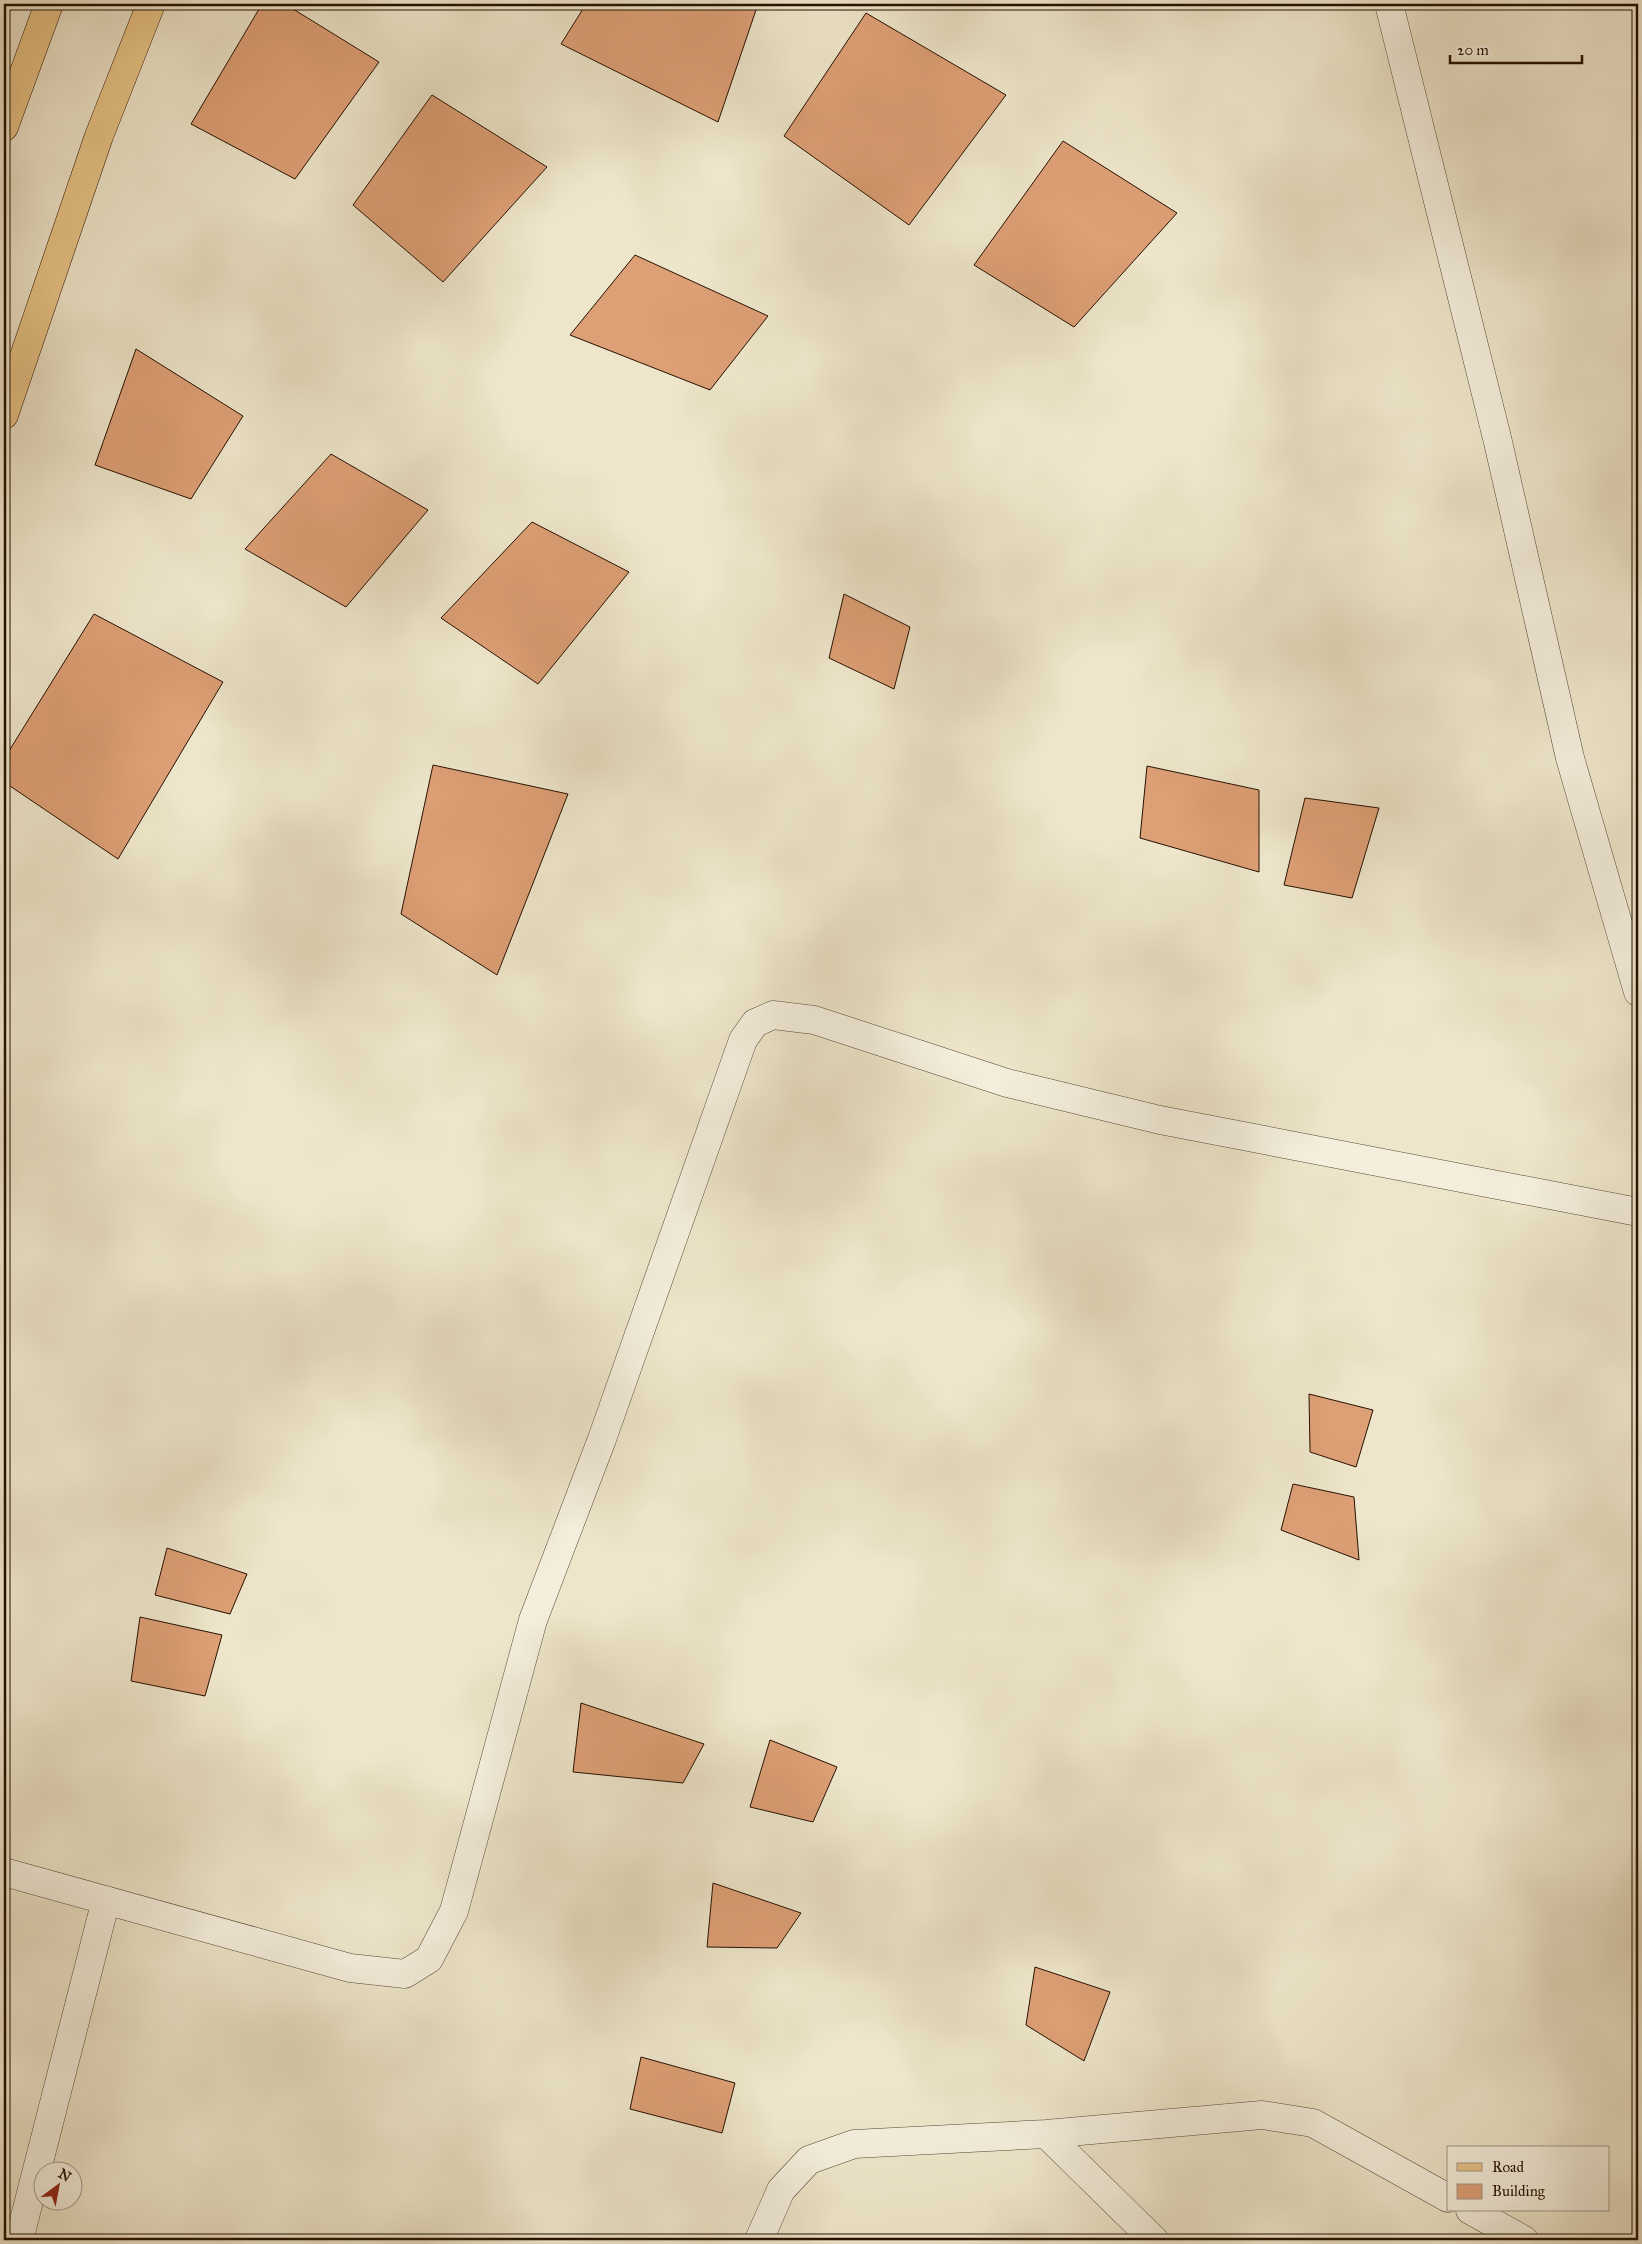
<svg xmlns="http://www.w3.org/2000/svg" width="1642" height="2244" viewBox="0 0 1642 2244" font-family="'IM FELL Great Primer',serif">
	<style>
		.building { fill: #dd9f76; stroke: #251000 }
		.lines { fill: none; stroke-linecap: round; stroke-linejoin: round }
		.minor-casing { stroke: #574633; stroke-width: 29 }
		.primary-casing { stroke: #251000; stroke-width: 29 }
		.minor { stroke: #f4efdd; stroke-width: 28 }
		.primary { stroke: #e7c386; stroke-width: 28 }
	</style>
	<rect width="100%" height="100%" fill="#eee6cb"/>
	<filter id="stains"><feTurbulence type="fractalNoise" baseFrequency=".004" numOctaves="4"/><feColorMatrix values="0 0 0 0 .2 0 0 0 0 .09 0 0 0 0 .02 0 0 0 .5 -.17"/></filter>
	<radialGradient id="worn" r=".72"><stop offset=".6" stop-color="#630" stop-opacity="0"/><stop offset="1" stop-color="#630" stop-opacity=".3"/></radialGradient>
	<!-- building -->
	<path class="building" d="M262,4h23l94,58 -84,117 -104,-55z
		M586,4h172l-40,118 -157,-78z
		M866,13l140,82 -97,130 -125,-89z
		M432,95l115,72 -104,115 -90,-77z
		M1063,141l114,72 -103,114 -100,-62z
		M635,255l133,61 -58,74 -140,-55z
		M136,349l107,67 -52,83 -96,-34z
		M331,454l97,56 -82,97 -101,-58z
		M532,522l97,50 -91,112 -97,-66z
		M844,594l66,33 -16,62 -65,-31z
		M94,614l129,68 -105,177 -114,-77v-23z
		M433,765l135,29 -71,181 -96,-61z
		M1147,766l112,24v82l-119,-34z
		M1305,798l74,10 -27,90 -68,-13z
		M1309,1394l64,16 -17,57 -46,-15z
		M1293,1484l61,13 5,63 -78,-30z
		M167,1548l80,26 -17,40 -75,-19z
		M140,1617l82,18 -17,61 -74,-15z
		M581,1703l123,41 -21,39 -110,-11z
		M770,1740l67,27 -24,55 -63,-15z
		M713,1883l88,30 -24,35 -70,-1z
		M1035,1967l75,25 -26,69 -58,-36z
		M641,2057l94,26 -13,50 -92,-24z"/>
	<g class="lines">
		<!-- minor casing -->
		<g class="minor-casing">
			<path id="minor" d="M1389,4l109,438 72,316 68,234
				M4,1872l346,96 55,6 24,-15 25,-48 79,-291 69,-181 141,-399 12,-17 18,-8 41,5 193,63 153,37 478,92
				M1046,2134l108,106
				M1470,2210l54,30
				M19,2240l87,-340
				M759,2240l22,-50 28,-30 45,-16 192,-10 216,-19 51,8 135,75"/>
		</g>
		<!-- primary casing -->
		<g class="primary-casing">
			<path id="primary" d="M4,127l45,-123
				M4,415l95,-279 52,-132"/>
		</g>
		<!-- minor -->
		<use href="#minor" class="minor"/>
		<!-- primary -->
		<use href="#primary" class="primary"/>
	</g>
	<!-- margin -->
	<rect width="1642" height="2244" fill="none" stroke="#eee6cb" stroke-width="20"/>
	<rect x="5" y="5" width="1632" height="2234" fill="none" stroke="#251000" stroke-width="2.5"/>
	<rect x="10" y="10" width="1622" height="2224" fill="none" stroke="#251000"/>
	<!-- legend -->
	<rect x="1447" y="2146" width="162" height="65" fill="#f4efdd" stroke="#a19685"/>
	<rect x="1457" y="2163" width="25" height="8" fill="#e7c386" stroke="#a19685"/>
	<text x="1492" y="2172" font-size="15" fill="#251000">Road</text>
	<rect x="1457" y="2184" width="25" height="15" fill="#dd9f76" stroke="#a19685"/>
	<text x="1492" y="2196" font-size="15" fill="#251000">Building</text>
	<!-- north arrow -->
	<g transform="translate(58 2186) rotate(32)"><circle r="24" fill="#f4efdd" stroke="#a19685"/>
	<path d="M0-4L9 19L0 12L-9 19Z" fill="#8f2418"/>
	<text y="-8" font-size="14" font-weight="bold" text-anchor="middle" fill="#251000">N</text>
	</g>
	<!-- scale -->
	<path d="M1450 55v8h132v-8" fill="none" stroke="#251000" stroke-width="2.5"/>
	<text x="1457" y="55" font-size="15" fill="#251000" stroke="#f4efdd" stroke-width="4" paint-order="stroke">20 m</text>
	<rect width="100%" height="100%" filter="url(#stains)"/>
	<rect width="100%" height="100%" fill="url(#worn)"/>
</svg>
